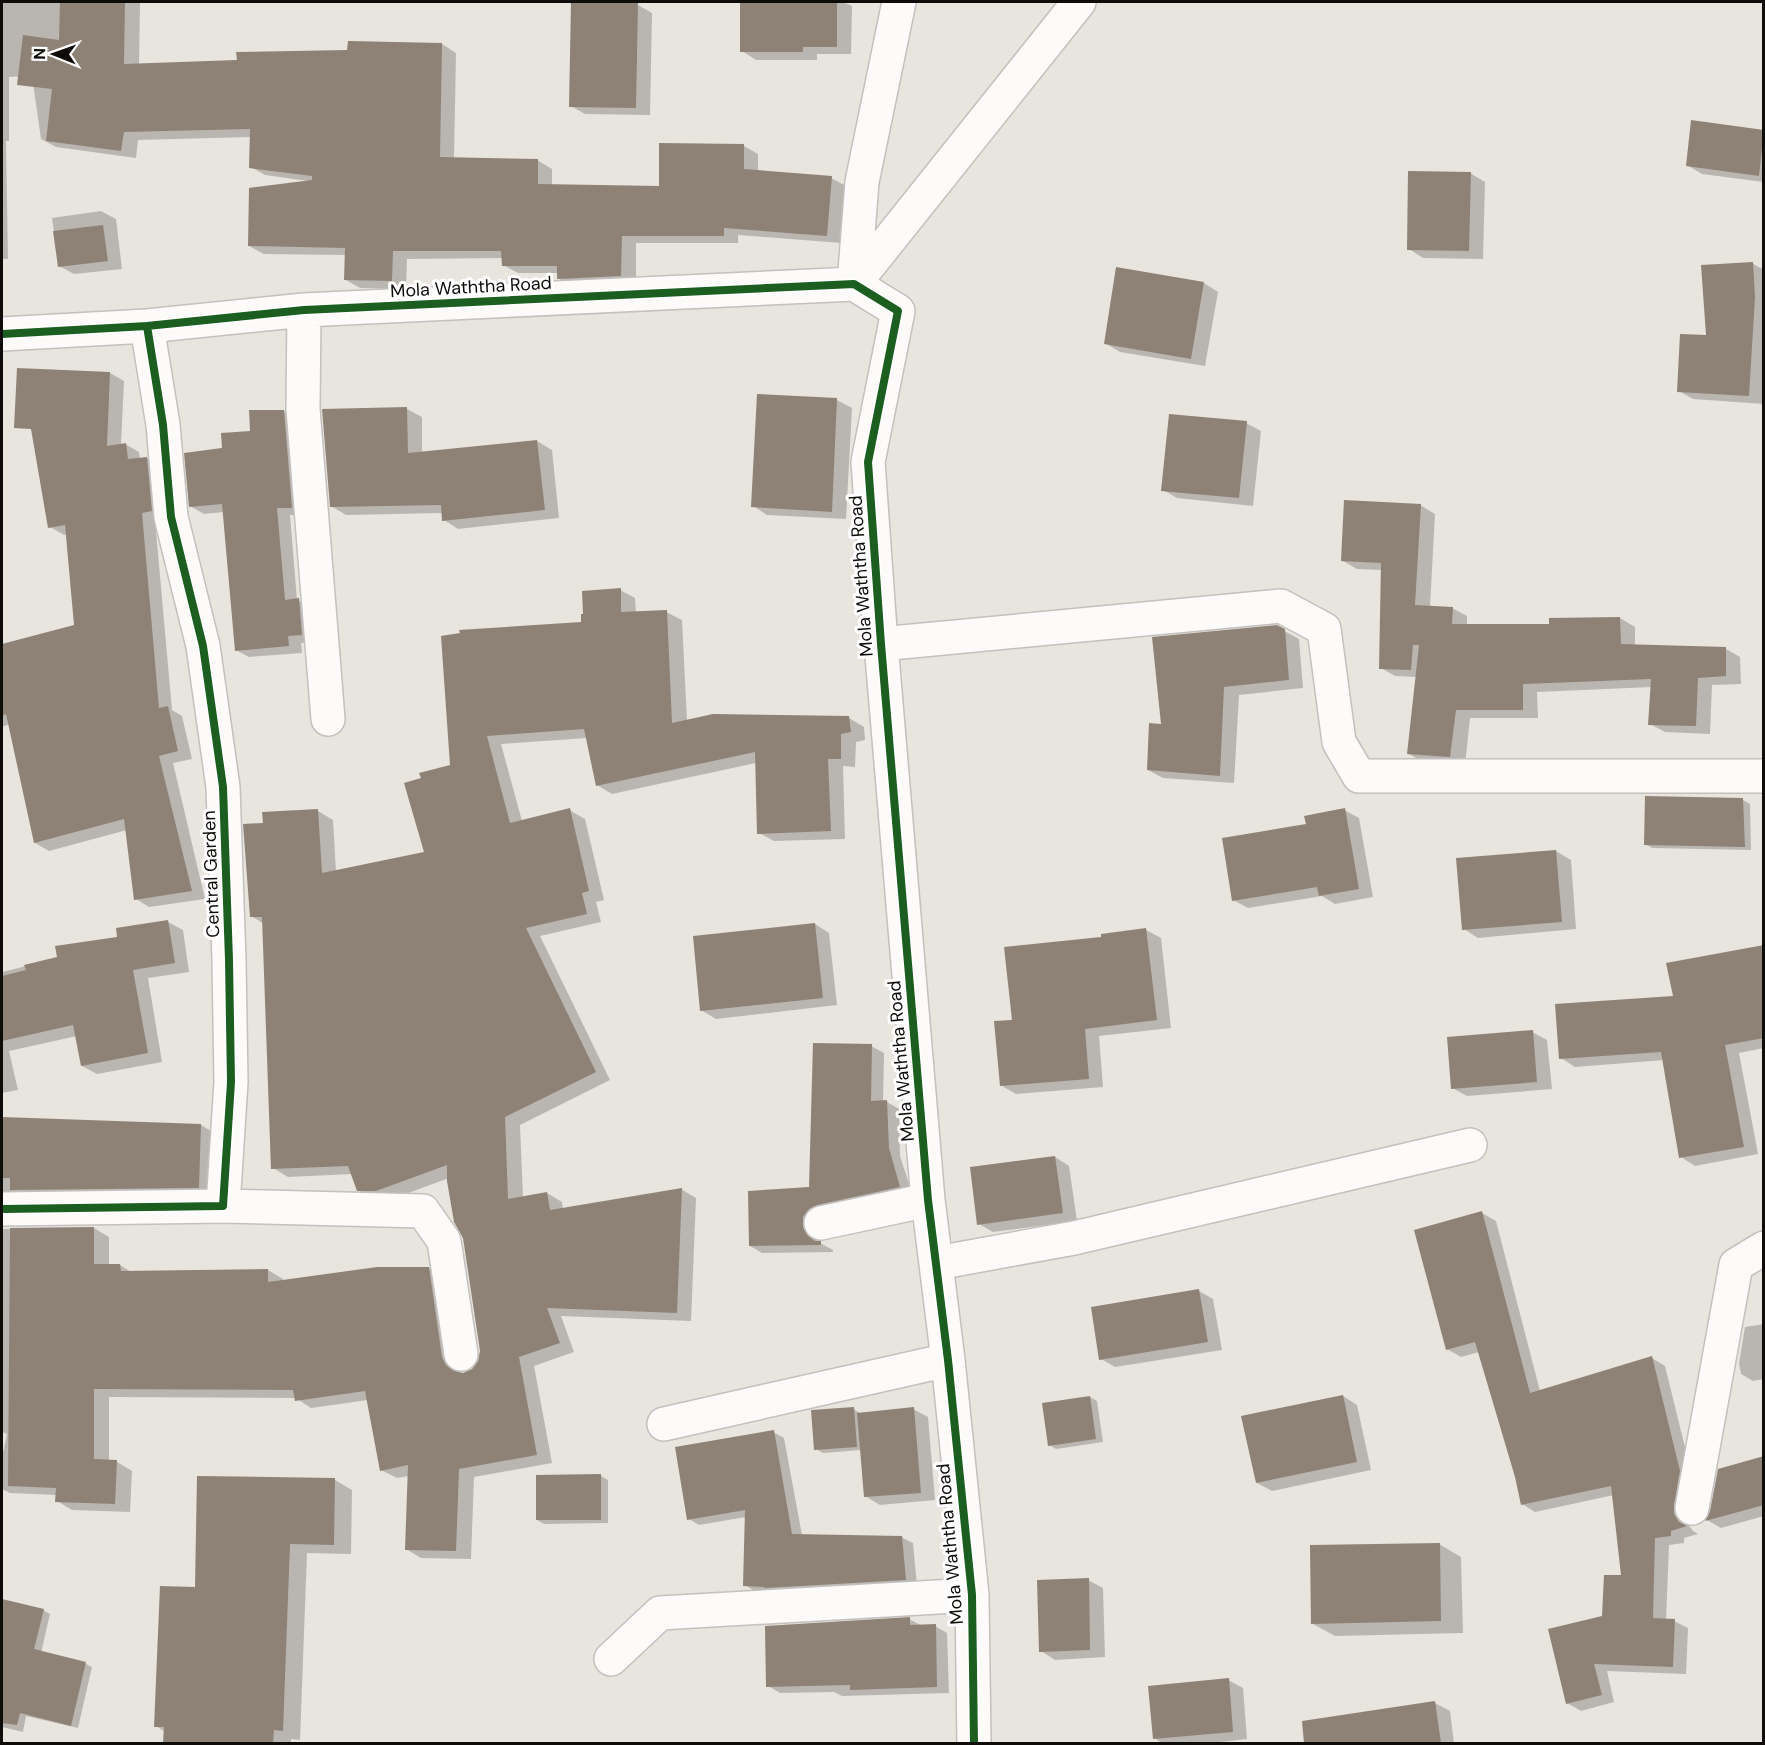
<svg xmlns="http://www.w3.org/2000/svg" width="1765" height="1745" viewBox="0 0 1765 1745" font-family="'DM Sans',sans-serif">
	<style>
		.shadow { fill: #0003 }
		.building { fill: #8e8276 }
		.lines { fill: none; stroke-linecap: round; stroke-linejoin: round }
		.minor-casing { stroke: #c3c0bd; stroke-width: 36 }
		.minor { stroke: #fcfbfa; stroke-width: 33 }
		.cycleway-casing { stroke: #fff; stroke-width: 11 }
		.cycleway { stroke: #1b5e20; stroke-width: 8 }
		.labels { text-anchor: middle; stroke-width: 6; stroke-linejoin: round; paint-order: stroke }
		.street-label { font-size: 18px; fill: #0e0c09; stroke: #fff }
	</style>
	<rect width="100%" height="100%" fill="#e8e4de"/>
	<!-- shadow -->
	<path class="shadow" d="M2,2h138l-1,63 99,-3 204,-18 14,9 -2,106 83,1 15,9v17l109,2 83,-42 14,8v18l73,6 15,8 -5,57 -103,-8v8h-102v41l-63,3 -15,-9v-5h-40l-15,-8v-7l-96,1 -1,30 -46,-1 -14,-8v-25l-82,-1 -15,-8 59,-65 -43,-6 -14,-8v-30l-113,3 -2,18 -80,-11 -15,-8 -9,-63 -23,1v64h-3l2,118h-6z
		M742,2h101l9,4 -1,48h-34v6h-61l-14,-9z
		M638,5l14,8 -2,102 -65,-1 -14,-8z
		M1764,131v51l-62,-8 -15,-9z
		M1470,173l15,9 -2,77 -60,-1 -14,-9z
		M101,211l15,8 6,50 -48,5 -15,-8 -7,-48z
		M1752,263l12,7v134l-71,-5 -14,-8 28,-54z
		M1204,283l14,9 -13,74 -85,-14 -15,-9z
		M110,373l14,8 -3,64 4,-1 14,8 1,7 7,-1 13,8 -5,54 17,190 10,6 10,43 -19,4 32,136 -56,8 -13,-8 -9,-69 -78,21 -14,-8 -25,-119 -8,3v-81l74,-20 -9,-92 -3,1 -14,-8z
		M759,395l78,5 15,8 -6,111 -79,-4 -14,-9z
		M407,409l15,8v36l115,-12 15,9 7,68 -101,11 -14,-9 -1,-7 -97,2 -15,-9z
		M284,411l13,8 8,96h-15l7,85 16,8 2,34 -14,1 1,10 -53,4 -13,-7 -12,-138 -20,2 -14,-8 34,-56z
		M1246,423l15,8 -8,75 -76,-8 -14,-8z
		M1420,505l15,9 -5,93 22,1 15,8v10h83l70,-8 15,9v19l91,3 14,8 1,27 -29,1 -2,49 -45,-2 -15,-8 2,-37 -115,5 1,26h-68l-5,47 -42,-3 -14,-8 8,-77 -22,-1 -14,-8 2,-98 -26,-1 -14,-8z
		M620,590l15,8 1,15 30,-1 16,8 5,101 162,-3 15,9 1,13 -9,2 -1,25 -12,-1 2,73 -71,2 -15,-8 -3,-70 -144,31 -15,-9 -10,-47 -86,6 21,77 47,-11 16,9 19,81 -8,2 5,20 -61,14 70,144 -90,45 3,73 24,-5 15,9 1,7 118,-20 15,9 -5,123 -130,-5 13,36 -40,14 18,97 -78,14 -3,82 -50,-1 -15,-9 3,-73 -12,2 -16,-8 -13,-70 -57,8 -15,-10 -187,-1v64l8,1 15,9 -2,41 -58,-2 -15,-9v-6l-47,-2 -8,-4v-32l5,-23 -5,-2v-203l92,-1 15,9v28h11l11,7 137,-2 15,9v3l146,-14 15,9 13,90 3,7 14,-5 6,-8 1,-10 -17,-113 -15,-60 -57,21 -19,-1 -15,-8 -6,-16 -64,3 -15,-9 -9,-244 -13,-8 14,-92 53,-13 15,9 3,52 90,-19 -4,-74 30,-13 131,-143z
		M1277,627l22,12 4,49 -64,7 -5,88 -71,-5 -15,-8 15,-44z
		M1743,800l7,4 1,46 -99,-2 -7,-4z
		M1344,810l15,8 14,79 -38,7 -13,-8 -74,12 -15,-8 74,-75z
		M1556,851l15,9 5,69 -98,9 -14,-9z
		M168,922l15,8 6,42 -41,6 14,84 -65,12 -15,-8 -5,-30 -68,15 9,39 -16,3v-121l57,-14z
		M815,924l14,9 8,72 -121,14 -15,-9z
		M1146,930l15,8 10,90 -72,8 4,51 -87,7 -14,-8 11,-65 90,-83z
		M1764,946v102l-25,5 19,101 -63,12 -14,-9 -17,-97 -89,7 -14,-9 113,-61z
		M1532,1032l15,8 5,49 -85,7 -15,-8z
		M871,1046l13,7 -1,49h4l12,7 1,47 12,37 -97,43 3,6 15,8v2l-71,1 -12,-7 60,-58z
		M2,1119l199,6 15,9 -2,61 -212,12z
		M1055,1157l14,9 8,55 -84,11 -14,-8z
		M1482,1213l14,8 44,170 112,-33 13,8 28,114 -6,43 6,8 5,3 -14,4v5l-15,2 -3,75 8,1 14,7 -2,46 -79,-3 7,31 -33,9 -14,-8 56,-126 -9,-82 -79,17 -13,-8 -6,-28 -37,-124 -18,5 -14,-8z
		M1199,1291l14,8 9,51 -107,17 -14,-8z
		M1764,1324v55l-11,2 -12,-7 -2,-11 6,-36z
		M1343,1396l14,9 14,65 -99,21 -15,-8z
		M1090,1397l7,4 6,41 -47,7 -7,-4z
		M853,1409l7,4 53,-4 15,8 7,83 -55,5 -15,-9 -4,-46 -38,3 -7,-4z
		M773,1432l11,6 18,97 99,2 12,6 4,43 -161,6 -11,-7 1,-68 -47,8 -10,-6z
		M1764,1458v58l-43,12 -14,-8z
		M601,1476l7,4v43l-64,1 -7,-4z
		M335,1480l17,10 -1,64 -44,-1 -7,187 -9,-1v5h-126v-12l-9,-6 40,-137z
		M1439,1544l22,13 2,76 -128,3 -22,-12z
		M1088,1580l15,8 2,69 -50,3 -14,-9z
		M2,1600l41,10 7,4 -9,39 45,11 6,3 -14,61 -52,-12 -3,16 -21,-5z
		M909,1619l13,7h13l12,7 2,60 -107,3 -8,-4 -54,1 -12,-7z
		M1228,1680l15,8 4,51 -45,5h-38l-10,-6z
		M1435,1703l15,8 4,33h-90l-4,-30z
		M1035,1742l50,1 1,1h-51z"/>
	<!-- building -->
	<path class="building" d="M60,2h65l-1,62 113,-4 -1,-8 111,-2 1,-9 94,2 -2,114 98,2v25l121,2v-43l85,1v25l88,7 -5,60 -103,-8v8h-102l-1,40 -64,3v-13h-55l-1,-15h-108l-1,30 -48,-1 1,-32 -97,-2 1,-58 63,-8v-4l-63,-8 1,-39 -126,3 -3,19 -75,-10 6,-52 -35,-4 6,-50 36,5z
		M571,2l67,1 -2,105 -67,-1z
		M740,2h97v45h-34v5h-63z
		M1691,120l73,10 -5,46 -73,-10z
		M1408,171l63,1 -2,79 -62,-1z
		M103,225l5,36 -50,6 -5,-36z
		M1753,262l2,35 -6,99 -72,-4 3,-58 26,1 -5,-70z
		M1116,267l88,15 -13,77 -87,-15z
		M17,368l93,4 -3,74 19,-3 2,16 19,-2 5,54 -10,2 17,195 9,-2 10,45 -19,5 33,135 -58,9 -10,-81 -90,24 -28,-129 -4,2v-72l72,-19 -9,-100 -17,3 -17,-99 -17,-1z
		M757,394l80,4 -5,114 -81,-5z
		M407,407l1,46 129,-13 8,70 -103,11 -1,-16 -111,2 -8,-98z
		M249,410h35l8,98h-15l8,92 14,-2 3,37 -14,1 1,10 -54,5 -13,-147 -33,3 -5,-54 38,-5 -1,-15 29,-2z
		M1169,414l78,7 -8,77 -78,-7z
		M1344,500l77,4 -6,101 38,2 -1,17h97v-6l71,-1 1,27 105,3v29l-28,2 -2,48 -48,-1 3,-46 -128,5v26h-67l-6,47 -43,-3 12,-109h-6l-2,25 -32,-1 2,-106 -40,-2z
		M621,588v24l46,-2 5,113 41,-9 136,2 2,16 -10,2v25h-13l3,72 -74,3 -2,-82 -159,34 -12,-57 -97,7 23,87 60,-15 19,83 -7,2 5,21 -61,14 70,144 -91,45 3,82 39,-7 3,18 132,-22 -5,125 -130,-5 13,35 -41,14 18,98 -78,14 -3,82 -51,-1 3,-85 -28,6 -15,-80 -70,10 -2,-11 -199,-1v70l23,1 -2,44 -60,-2 1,-14 -48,-2 2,-258 84,-1v37h26l1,7 147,-2v13l109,-15h52l13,90 4,8 8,6 9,2 9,-4 6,-8 2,-10 -17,-113 -9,-16 -7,-41v-16l-71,26h-19l-9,-25 -77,3 -9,-252h-12l-7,-93 20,-1 -1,-11 56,-3 4,64 102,-21 -20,-69 17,-5 -2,-5 31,-8 -9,-129 19,-3 -1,-3 122,-8v-8h2l-1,-23z
		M1277,625l8,4 4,51 -65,7 -4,89 -73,-6 2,-47 12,1 -9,-87z
		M1645,796l98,2 2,49 -101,-2z
		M1345,808l14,81 -40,7 -2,-9 -85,14 -10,-63 84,-14 -2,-8z
		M1556,850l6,72 -100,8 -6,-72z
		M168,920l7,43 -42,7 15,83 -67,13 -8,-41 -71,16v-65l24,-6 -2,-5 33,-8 -2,-11 62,-9 -1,-9z
		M815,923l8,75 -123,13 -7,-75z
		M1146,928l11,92 -72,9 4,50 -89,7 -6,-65 18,-1 -8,-73 97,-10v-3z
		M1764,945v93l-39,7 19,102 -65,11 -18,-106 -102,7 -4,-55 118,-8 -7,-33z
		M1533,1030l4,52 -86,7 -4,-52z
		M813,1043l59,1 -1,57 16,-1 2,48 11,39 -83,18 -8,4 -6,8v10l5,9 7,5h6v4l-72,1 -1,-55 61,-4z
		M2,1117l199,7 -2,64 -189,2v-12h-8z
		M1055,1156l8,57 -86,12 -7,-58z
		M1482,1211l48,182 122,-37 28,115 -6,34v9l5,8 8,4 -16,5v5l-16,2 -2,80 22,1 -2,48 -79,-3 8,31 -36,9 -18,-75 54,-13 2,-41h17l-10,-89 -90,19 -6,-28 -40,-135 -29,8 -32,-120z
		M1199,1289l9,53 -109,18 -8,-53z
		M1343,1395l14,67 -101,21 -15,-67z
		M1090,1396l6,43 -48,7 -6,-43z
		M854,1407l3,40 -43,3 -3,-40z
		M914,1407l7,86 -57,4 -7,-84z
		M774,1430l18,104 110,2 4,44 -141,8 -1,-1 -21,-1 2,-76 -58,10 -12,-73z
		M1764,1456v49l-59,16 5,-10 8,-42z
		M601,1474v46h-65v-45z
		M197,1476l138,2 -1,67 -44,-1 -7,187 -9,-1 -1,13h-110l1,-16h-10l6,-141 35,1z
		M1440,1543l1,78 -130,3 -1,-79z
		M1089,1578l1,72 -51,2 -2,-72z
		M2,1599l42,10 -10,40 52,13 -15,64 -51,-13 -3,12 -15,-2z
		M910,1617v8l26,-1 1,63 -87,3v-5l-84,2 -1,-61z
		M1229,1678l4,54 -80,7 -5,-53z
		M1435,1701l6,42h-137l-2,-22z"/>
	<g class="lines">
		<!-- minor casing -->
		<g class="minor-casing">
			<path id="minor" d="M854,284l225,-282
				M854,284l8,-102 37,-180
				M304,310l-1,99 25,310
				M2,334l145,-8 157,-16 550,-26 44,27 -30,151 13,182 47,556 20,160 24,235 2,149
				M881,644l400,-38 43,23 15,113 20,34h405
				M223,1206l200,5 21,30 17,113
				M2,1209l221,-3 8,-124 -2,-122 -6,-173 -20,-141 -32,-129 -8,-92 -16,-99
				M821,1223l107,-23
				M937,1263l137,-25 396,-93
				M664,1424l284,-64
				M1692,1508l44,-243 28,-17
				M611,1659l49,-46 312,-18"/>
		</g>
		<!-- minor -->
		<use href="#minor" class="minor"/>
		<!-- cycleway casing -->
		<g class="cycleway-casing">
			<path id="cycleway" d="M2,334l145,-8 157,-16 550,-26 44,27 -30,151 13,182 47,556 20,160 24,235 2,149
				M2,1209l221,-3 8,-124 -2,-122 -6,-173 -20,-141 -32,-129 -8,-92 -16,-99"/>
		</g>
		<!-- cycleway -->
		<use href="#cycleway" class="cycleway"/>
	</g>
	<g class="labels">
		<!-- street labels -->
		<g class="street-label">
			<text transform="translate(471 287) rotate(-3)" y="6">Mola Waththa Road</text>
			<text transform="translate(861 576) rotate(-94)" y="6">Mola Waththa Road</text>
			<text transform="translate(211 874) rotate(-92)" y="6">Central Garden</text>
			<text transform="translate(901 1061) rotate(-95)" y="6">Mola Waththa Road</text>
			<text transform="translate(950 1544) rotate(-95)" y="6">Mola Waththa Road</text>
		</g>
	</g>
	<!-- border -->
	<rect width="1765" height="1745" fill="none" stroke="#0e0c09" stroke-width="6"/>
	<!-- north arrow -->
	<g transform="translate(54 54) rotate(271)" stroke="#ffffff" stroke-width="4.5" paint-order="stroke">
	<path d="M0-4.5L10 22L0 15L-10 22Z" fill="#0e0c09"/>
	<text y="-9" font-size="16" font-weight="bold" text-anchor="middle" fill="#0e0c09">N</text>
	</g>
</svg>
